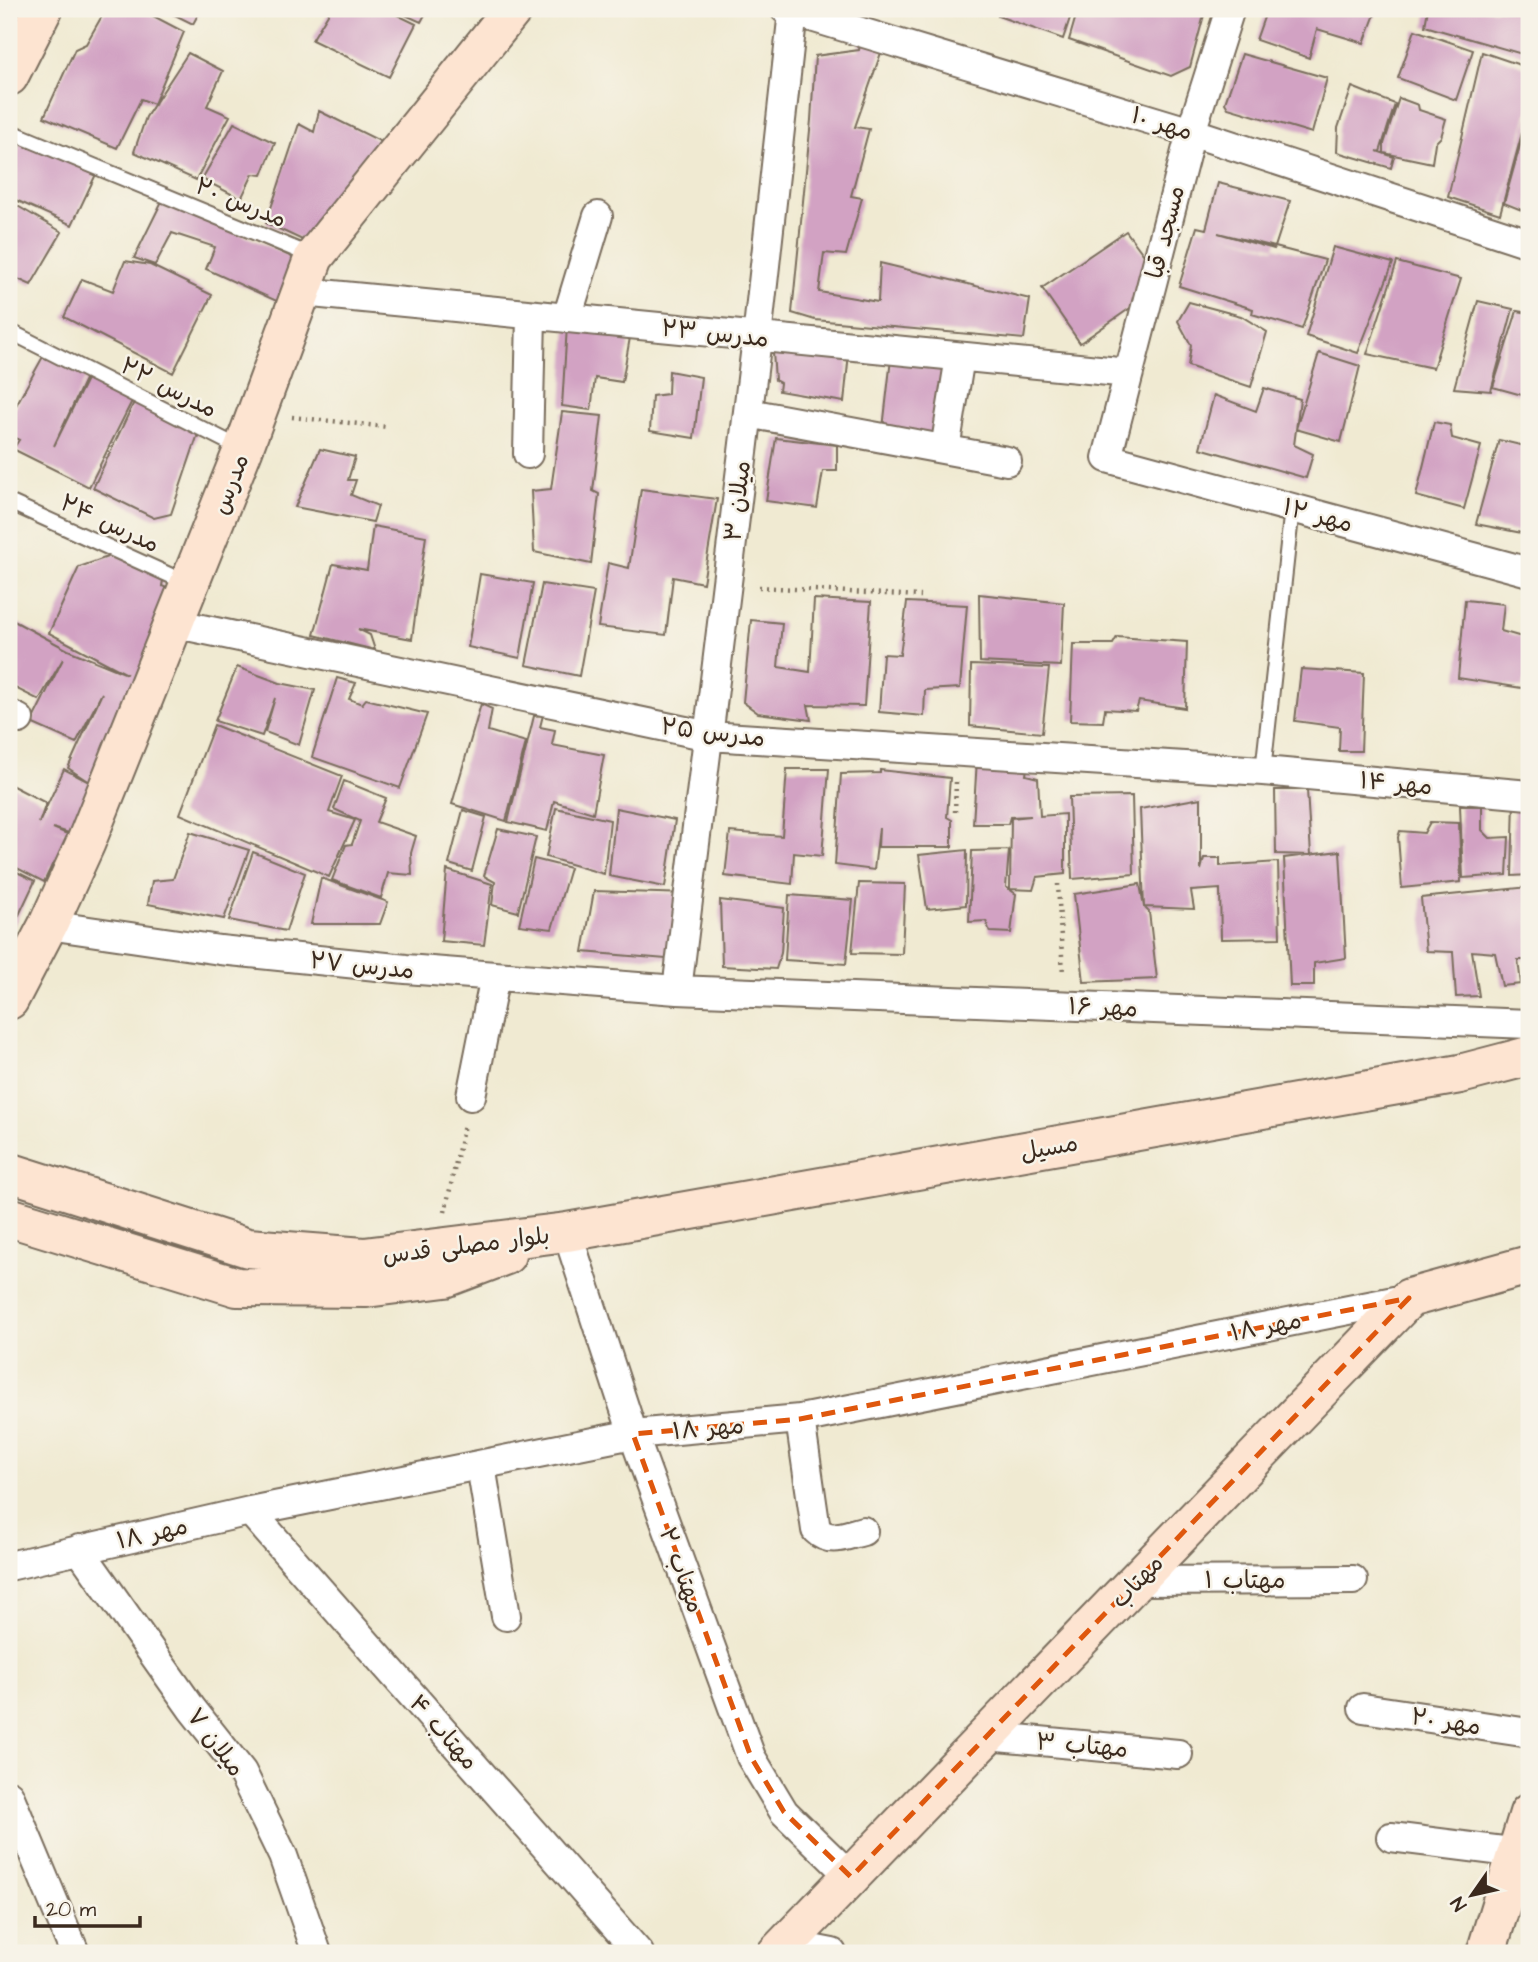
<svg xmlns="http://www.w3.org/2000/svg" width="1538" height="1962" viewBox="0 0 1538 1962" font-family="'Architects Daughter','Playpen Sans Arabic',sans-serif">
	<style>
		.building { fill: #d2a2c3 }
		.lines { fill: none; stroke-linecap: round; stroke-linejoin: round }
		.lane-casing { stroke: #7a6d5d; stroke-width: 18 }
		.street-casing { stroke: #7a6d5d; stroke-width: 32 }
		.secondary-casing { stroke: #7a6d5d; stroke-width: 42 }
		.path { stroke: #7a6d5d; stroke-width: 4.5; stroke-dasharray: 2 5; stroke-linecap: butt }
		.lane { stroke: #fff; stroke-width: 14 }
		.street { stroke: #fff; stroke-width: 28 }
		.secondary { stroke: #fde4d1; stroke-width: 38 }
		.marked { fill: none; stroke: #df570d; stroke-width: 5; stroke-dasharray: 14 9; stroke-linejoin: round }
		.labels { text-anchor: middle; stroke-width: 5; stroke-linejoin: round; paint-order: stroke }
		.street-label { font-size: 24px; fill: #3b2a1e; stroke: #f7f3e8 }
	</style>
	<rect width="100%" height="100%" fill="#f7f3e8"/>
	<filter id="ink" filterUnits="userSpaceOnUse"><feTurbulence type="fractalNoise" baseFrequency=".0143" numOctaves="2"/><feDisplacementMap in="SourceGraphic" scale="14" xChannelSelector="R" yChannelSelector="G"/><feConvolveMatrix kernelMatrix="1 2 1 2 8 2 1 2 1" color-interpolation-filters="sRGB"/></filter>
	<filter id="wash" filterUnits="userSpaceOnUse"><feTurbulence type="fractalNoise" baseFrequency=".00686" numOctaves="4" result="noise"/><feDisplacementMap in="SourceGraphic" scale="28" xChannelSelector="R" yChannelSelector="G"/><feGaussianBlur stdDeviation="1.57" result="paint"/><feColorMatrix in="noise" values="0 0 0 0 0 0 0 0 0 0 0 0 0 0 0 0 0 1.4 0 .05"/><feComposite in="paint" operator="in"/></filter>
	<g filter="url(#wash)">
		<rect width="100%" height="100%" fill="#f0ead2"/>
		<g id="blocks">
			<!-- building -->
			<path class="building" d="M106,9h34l44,23 -30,72 -13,-5 -24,49 -73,-31 31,-68 11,-5z
				M163,9h38l-8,15z
				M331,9h54l31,15 -27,53 -77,-37z
				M392,9h36l-7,13z
				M1000,9h73l-10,30 -65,-23z
				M1078,9h107l19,6 -14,52 -19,9 -102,-36z
				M1267,9h110l-13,34 -47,-14 -8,29 -53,-18z
				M1428,9h101v47l-104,-30z
				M1415,30l58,20 -17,50 -58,-22z
				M861,39l22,8 -28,80 14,2 -18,67 11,2 -16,57 -22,-2 -5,39 59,10 2,-39 150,36 -6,40 -209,-19 -23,-7 19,-193 4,-64 44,-6z
				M1482,52l47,16v39l-29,107 -52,-17z
				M188,53l35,18 -16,35 23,10 -34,64 -62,-28 12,-35z
				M1242,54l85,24 -15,55 -84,-25 -3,-5z
				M1352,87l43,17 -15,48 -3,-1 17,6 -3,11 -54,-16 1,-24z
				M1399,98l19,7 1,5 27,9 -5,18 -6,6 -3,20 -48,-10v-9z
				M319,111l69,34 -75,100 -47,-22 33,-99 15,8z
				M1528,117h1v96l-25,-10z
				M234,123l41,20 -13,32 -9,-1 -12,25 -39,-20z
				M21,140l77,30 -26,55 -63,-28v-20z
				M1218,183l72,18 -15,46 -57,-14 56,16 1,-2 50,13 -23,69 -50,-15 1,-5 -74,-23 18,-59 9,2z
				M163,199l140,63 -22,41 -75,-34 9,-22 -43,-14 -17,32 -21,-7z
				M9,201l53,31 -31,53 -22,-10z
				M1126,231l26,35 -6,31 -66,46 -38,-55z
				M1333,247l60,16 -35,90 -52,-17z
				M125,261l25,4 62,30 -39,78 -109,-56 18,-38 31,12z
				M1397,262l64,17 -28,89 -66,-14z
				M1478,301l35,8 -22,82 -37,-3z
				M1189,302l52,14 26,16 -16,55 -63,-21 3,-21 -13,-24z
				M1517,311l12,2v84l-36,-10z
				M567,326l64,6 -9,50 -27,-4 -4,32 -29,-4z
				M786,344l63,9 -5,49 -65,-11 1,-8 -5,-3 -2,-28z
				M45,353l42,22 -33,71 35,-71 46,20 -46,92 -76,-38 6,-9 -10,-5v-17z
				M1319,353l41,13 -19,76 -45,-13z
				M891,359l58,8 -5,82 -62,-12z
				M669,371l32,6 -7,61 -44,-7 2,-35 16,-2z
				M1264,388l36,11 -6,46 19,9 -7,24 -106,-30 14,-53 42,16z
				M136,398l63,33 -28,83 -17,4 -61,-30z
				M562,412l40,4 -9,75 6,3 -8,70 -57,-12 -3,-61 20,-2z
				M1434,422l16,3 2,13 29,8 -17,63 -48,-13z
				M776,438l61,7v26h-14l-6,37 -51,-7z
				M1499,440l30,7v57l-7,29 -46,-9z
				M320,449l35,8 -7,23h8l-5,15 27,11 -5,16 -78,-15z
				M641,489l76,10 -14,84 -30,-6 -7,58 -68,-8 10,-64 21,5z
				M373,526l53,10 -14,103 -54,-10 12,6 5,15 -61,-15 19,-71 34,6z
				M116,554l48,21 -2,11 17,8 -107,240 -19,-6 33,14 -13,32 -21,-9 -8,17 -35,-18v-80l37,19 -7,20 25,-54 25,13 -21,-14 34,-75 -26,50 -45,-20 32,-64 -24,41 -30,-15v-53l5,-11 54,29 59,24 -78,-41 30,-66z
				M480,574l53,9 -13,75 -52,-11z
				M542,584l52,8 -15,84 -53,-11z
				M979,594l85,9 -3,63 -81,-4z
				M814,599l57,3 -7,104 -56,-1 3,15 -53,-7 -15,-11 8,-82 31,3 -4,44 32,5z
				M1465,600l39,4 -3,27 28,8v42l-5,-1 -2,8 -64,-10z
				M907,602l60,3 -7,83 -35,2 -1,26 -45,-4 4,-58 17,1z
				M1117,637l70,5 -2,66 -46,-7 -3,10 -31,-2 -2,13 -33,-1 3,-77h40z
				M971,665l78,3 -7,65 -72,-7z
				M237,667l43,16 35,7 -16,55 -34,-13 10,-34 -13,38 -47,-15z
				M1301,669l63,4 -3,78h-22l1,-24 -45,-6z
				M337,678l19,5 -7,16 13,5 4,-5 61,15 -27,74 -88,-31z
				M481,704l11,5 -4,22 38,11 -20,79 -54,-17z
				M543,715l-3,12 15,3 -3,15 52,10 -11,58 -39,-12 -7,30 -39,-9 26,-106z
				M214,725l128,51 -13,36 26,8 -26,57 -149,-63z
				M1029,756l-3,19 12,3 2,38 25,-2v60l-28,3 -4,13 -23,-1 1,-71 20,-2 -21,1 -2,7h-35l4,-65z
				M787,769h42l-7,87 -28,-3 -2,31 -67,-8 5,-44 52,4z
				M880,770l70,8 -3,39 5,3v27h-74l1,-19 -5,42 -39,-5 6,-91 39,-1z
				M344,781l42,17 -10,24 40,14 -5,17 1,22 -24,-2 -7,25 -49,-18 14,-35 6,-1 8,-23 -26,-12z
				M1275,790h32l4,65 -35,-1z
				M1132,796l2,78 -62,5 -3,-82z
				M1201,798v72l3,-12h16v8l58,-4 2,76 -59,1 -1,-50 -29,2 3,18 -50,-2 -4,-98z
				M1514,800l15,2v73l-17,1z
				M1460,806h22v24l8,8 19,-1 -2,38 -44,3z
				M556,808l54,12 -6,54 -58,-17z
				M616,808l59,12 -10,67 -56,-11z
				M463,810l23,7 -14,54 -23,-7z
				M1430,822l29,1 2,59 -59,6 -4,-51 2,-6 24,2z
				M498,829l38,8 -18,75 -26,-7 3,-23 -11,-6z
				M190,832l59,18 -25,69 -76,-15 4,-23 21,-2z
				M967,850l-1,55 -39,4 -8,-54z
				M1009,850l-3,37 10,7 -5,39 -21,-1 -4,-11 -17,1 3,-71z
				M1340,851l6,107 -32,5v23h-24l-6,-128z
				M253,852l52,21 -19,58 -57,-11z
				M534,859l36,9 -18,61 -33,-4z
				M9,868l26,13 -26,55z
				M447,870l45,14 -8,61 -43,-4z
				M321,878l67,24 -8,22h-69z
				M859,883l46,1 -3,70 -50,-1z
				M1140,884l4,23 5,5 8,67 -73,3 -10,-88z
				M1529,887v73h-11l3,24 -19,2 -7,-33 -23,-2 7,45 -23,1 -3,-45 -27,-1 -5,-53z
				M594,891l95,3 -11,66 -95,-8z
				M789,895l64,5 -7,64 -61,-4z
				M720,900l64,8 -3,45 -5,16 -54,-3z"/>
		</g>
	</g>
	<g filter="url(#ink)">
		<use href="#blocks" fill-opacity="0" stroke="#7a6d5d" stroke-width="2"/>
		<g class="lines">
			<!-- lane casing -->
			<g class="lane-casing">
				<path id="lane" d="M9,131l303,125
					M9,331l233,118
					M9,502l180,82
					M1263,771l29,-263"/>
			</g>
			<!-- street casing -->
			<g class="street-casing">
				<path id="street" d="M785,9l406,123 338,111
					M1230,9l-39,123 -84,326 422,114
					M302,292l827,81
					M567,318l31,-102
					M748,413l259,48
					M945,449l15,-92
					M528,454l3,-139
					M173,623l536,113 554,35 266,24
					M9,714l10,5
					M48,925l172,25 186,19 271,21 852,34
					M677,990l80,-652 36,-327
					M471,1096l24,-120
					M567,1232l66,202 118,323 33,55 67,65
					M800,1419l16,111c14,14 30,5 47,1
					M481,1466l25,150
					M250,1511l389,442
					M79,1549l113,160 50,63 41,84 34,97
					M9,1566l241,-55 383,-77 167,-15 609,-121
					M1137,1581l216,-1
					M1363,1708l166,25
					M987,1736l191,18
					M9,1795l66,158
					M1391,1837l128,16
					M786,1944l46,9"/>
			</g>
			<!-- secondary casing -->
			<g class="secondary-casing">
				<path id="secondary" d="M9,76l34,-67
					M9,1000l39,-75 38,-83 157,-392 71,-193 199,-248
					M9,1172l239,76 116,9 203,-25 893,-158 69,-18
					M9,1217l228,70 129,1 79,-10 61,-23
					M777,1953l632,-655 120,-33
					M1486,1953l43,-140"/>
			</g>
			<!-- path -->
			<path class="path" d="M292,417l96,10
				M759,587l162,9
				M955,812l1,-30
				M1058,884l5,90
				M445,1212l19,-87"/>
			<!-- lane -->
			<use href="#lane" class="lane"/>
			<!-- street -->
			<use href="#street" class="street"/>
			<!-- secondary -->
			<use href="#secondary" class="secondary"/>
		</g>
	</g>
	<!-- marked area -->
	<path class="marked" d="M1409,1298l-558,579 -67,-65 -33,-55 -118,-323 167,-15z"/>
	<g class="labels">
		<!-- street labels -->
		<g class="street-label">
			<text transform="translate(1162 123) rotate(17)" y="8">مهر ۱۰</text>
			<text transform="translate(241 202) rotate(22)" y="8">مدرس ۲۰</text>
			<text transform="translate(1165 232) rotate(-76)" y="8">مسجد قبا</text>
			<text transform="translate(715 333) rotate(6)" y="8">مدرس ۲۳</text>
			<text transform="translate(169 387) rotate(27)" y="8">مدرس ۲۲</text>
			<text transform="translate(230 484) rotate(-69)" y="8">مدرس</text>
			<text transform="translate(737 501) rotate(-83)" y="8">میلان ۳</text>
			<text transform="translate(1318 515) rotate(15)" y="8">مهر ۱۲</text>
			<text transform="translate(110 523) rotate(25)" y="8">مدرس ۲۴</text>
			<text transform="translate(713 732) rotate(7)" y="8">مدرس ۲۵</text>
			<text transform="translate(1396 783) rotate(5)" y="8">مهر ۱۴</text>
			<text transform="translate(362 965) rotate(6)" y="8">مدرس ۲۷</text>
			<text transform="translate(1103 1007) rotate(2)" y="8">مهر ۱۶</text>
			<text transform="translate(1049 1147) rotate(-10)" y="8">مسیل</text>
			<text transform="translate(466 1245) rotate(-7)" y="8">بلوار مصلی قدس</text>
			<text transform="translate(1266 1326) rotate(-11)" y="8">مهر ۱۸</text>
			<text transform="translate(708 1428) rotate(-5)" y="8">مهر ۱۸</text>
			<text transform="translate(152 1533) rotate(-13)" y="8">مهر ۱۸</text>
			<text transform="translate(682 1570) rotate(70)" y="8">مهتاب ۲</text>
			<text x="1245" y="1588">مهتاب ۱</text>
			<text transform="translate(1137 1581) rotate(-46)" y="8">مهتاب</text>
			<text transform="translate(1446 1721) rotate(9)" y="8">مهر ۲۰</text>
			<text transform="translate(444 1732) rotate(49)" y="8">مهتاب ۴</text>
			<text transform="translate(216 1742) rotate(53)" y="8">میلان ۷</text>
			<text transform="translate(1082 1745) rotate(5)" y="8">مهتاب ۳</text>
		</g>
	</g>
	<!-- margin -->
	<rect width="1538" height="1962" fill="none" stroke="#f7f3e8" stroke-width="35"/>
	<!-- north arrow -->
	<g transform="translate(1472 1895) rotate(236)" stroke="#f7f3e8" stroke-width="5" paint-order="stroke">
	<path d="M0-5L12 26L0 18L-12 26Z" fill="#3b2a1e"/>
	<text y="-10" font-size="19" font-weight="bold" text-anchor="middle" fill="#3b2a1e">N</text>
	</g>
	<!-- scale -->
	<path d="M35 1916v10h105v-10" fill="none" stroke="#3b2a1e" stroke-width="3.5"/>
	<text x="46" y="1916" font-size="21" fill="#3b2a1e" stroke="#f7f3e8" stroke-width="5" paint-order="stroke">20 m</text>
</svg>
